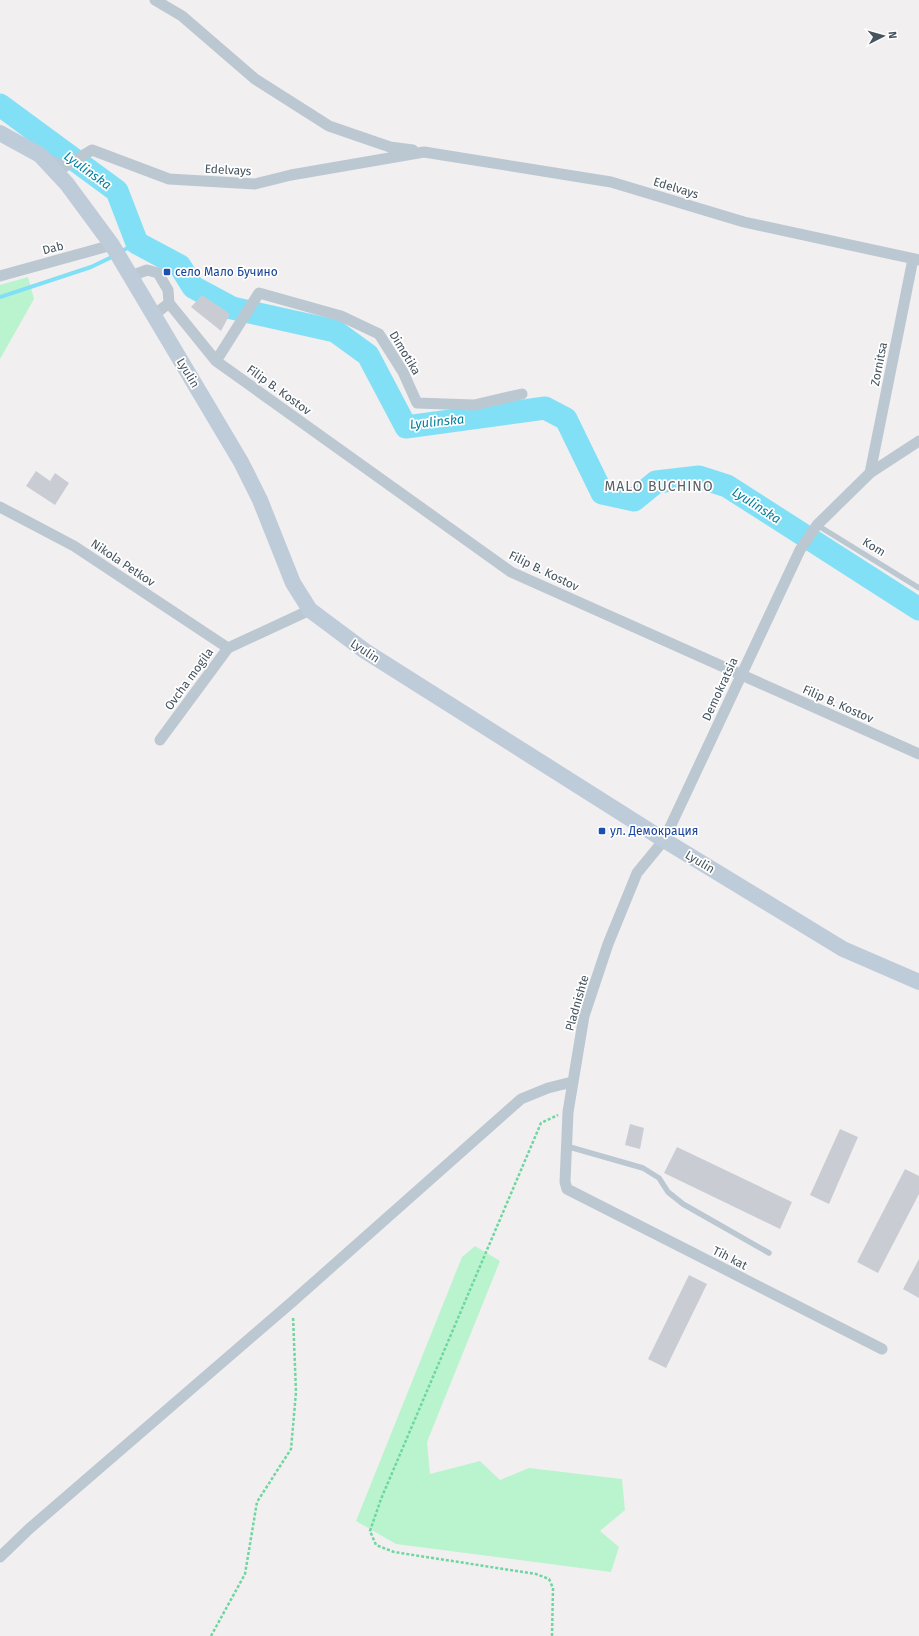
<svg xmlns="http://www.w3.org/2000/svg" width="919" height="1636" viewBox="0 0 919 1636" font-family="'Fira Sans',sans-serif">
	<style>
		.green { fill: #baf4cf }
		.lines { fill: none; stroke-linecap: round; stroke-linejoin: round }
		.stream { stroke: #82e0f6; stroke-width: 4 }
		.river { stroke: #82e0f6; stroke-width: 23 }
		.building { fill: #c9cdd3 }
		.path { stroke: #6ed6a0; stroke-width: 2.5; stroke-dasharray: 3 2; stroke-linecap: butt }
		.lane { stroke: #bcc8d1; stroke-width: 5.5 }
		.street { stroke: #bcc8d1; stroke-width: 11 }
		.secondary { stroke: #becbd9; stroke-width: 16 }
		.transit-dot { fill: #1a4fb4; stroke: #fff; stroke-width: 1.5 }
		.labels { text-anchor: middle; stroke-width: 3.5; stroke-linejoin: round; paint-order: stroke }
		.street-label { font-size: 12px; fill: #455460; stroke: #fff }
		.transit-label { font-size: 12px; fill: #164399; stroke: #fff; text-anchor: start }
		.water-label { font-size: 13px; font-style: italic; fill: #03819f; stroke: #fff }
		.quarter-label { font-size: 14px; letter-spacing: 1px; fill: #5b6066; stroke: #fff }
	</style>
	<rect width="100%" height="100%" fill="#f2eff0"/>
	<!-- green -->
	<path class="green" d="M28,277l6,22 -34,60v-74z
		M475,1246l25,15 -73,181 3,32 50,-13 20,19 29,-12 93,11 3,31 -25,21 19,16 -8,25 -215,-28 -40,-23 106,-264z"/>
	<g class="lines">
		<!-- stream -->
		<path class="stream" d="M120,252l17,-9
			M0,297l91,-30 23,-11"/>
		<!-- river -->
		<path class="river" d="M0,105l117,86 20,52 43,23 13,21 39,21 103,23 33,24 38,72 139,-19 21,11 36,74 32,7 22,-18 43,-5 28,9 192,123"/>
	</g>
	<!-- building -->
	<path class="building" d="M202,295l28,19 -9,17 -30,-24z
		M36,471l14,10 5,-8 14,10 -14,22 -29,-19z
		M630,1124l14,4 -4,21 -15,-4z
		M840,1129l18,8 -29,67 -19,-9z
		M677,1147l115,55 -12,27 -116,-56z
		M905,1169l14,7v18l-41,79 -21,-11z
		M919,1259v39l-16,-9z
		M689,1275l18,9 -41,84 -18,-9z"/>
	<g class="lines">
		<!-- path -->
		<path class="path" d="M211,1636l34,-62 12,-72 34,-53 5,-57 -3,-76
			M552,1636l1,-48 -4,-9 -13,-5 -142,-22 -18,-7 -6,-14 11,-32 160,-376 17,-8"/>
		<!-- lane -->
		<path class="lane" d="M817,525l102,63
			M566,1146l77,22 16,10 9,14 15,12 86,49"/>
		<!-- street -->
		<path class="street" d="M155,0l27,16 73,63 74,47 61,21 23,3
			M47,159l17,8 28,-17 77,29 86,5 36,-9 133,-23 187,30 133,40 175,38
			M0,276l112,-31
			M131,276l16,-6 11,3 10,17 1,13 -15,12
			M169,303l47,58 295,211 408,182
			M216,361l43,-68 82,23 38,18 24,38 14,31 57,2 48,-11
			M870,473l43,-214
			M0,507l74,39 154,102
			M160,740l68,-92 82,-38
			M882,1349l-315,-160 -2,-7 3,-70 16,-96 24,-72 29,-71 27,-33 136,-290 17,-25 53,-52 49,-32
			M0,1557l29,-28 263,-227 229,-203 27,-11 24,-6"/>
		<!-- secondary -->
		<path class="secondary" d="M0,133l40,22 27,29 45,61 129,217 19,38 33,83 17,27 55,41 299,189 179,109 76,33"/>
	</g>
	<!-- markers -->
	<g class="transit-dot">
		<rect x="163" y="268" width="8" height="8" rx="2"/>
		<rect x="598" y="827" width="8" height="8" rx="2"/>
	</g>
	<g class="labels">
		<!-- street labels -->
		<g class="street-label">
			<text transform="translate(228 170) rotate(3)" y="4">Edelvays</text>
			<text transform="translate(676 188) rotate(17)" y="4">Edelvays</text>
			<text transform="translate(53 248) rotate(-15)" y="4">Dab</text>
			<text transform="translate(405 353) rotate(59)" y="4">Dimotika</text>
			<text transform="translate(879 364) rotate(-79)" y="4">Zornitsa</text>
			<text transform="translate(188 373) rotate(59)" y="4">Lyulin</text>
			<text transform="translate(279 390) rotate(36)" y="4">Filip B. Kostov</text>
			<text transform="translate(874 547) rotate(32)" y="4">Kom</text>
			<text transform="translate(123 563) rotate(34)" y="4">Nikola Petkov</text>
			<text transform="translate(544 571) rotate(26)" y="4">Filip B. Kostov</text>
			<text transform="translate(365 651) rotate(34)" y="4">Lyulin</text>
			<text transform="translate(189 679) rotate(-54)" y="4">Ovcha mogila</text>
			<text transform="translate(720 689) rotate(-65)" y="4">Demokratsia</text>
			<text transform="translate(838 704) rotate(24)" y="4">Filip B. Kostov</text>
			<text transform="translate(700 862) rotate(31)" y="4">Lyulin</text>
			<text transform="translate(577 1003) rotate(-74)" y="4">Pladnishte</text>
			<text transform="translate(730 1258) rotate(27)" y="4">Tih kat</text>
		</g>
		<!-- transit labels -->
		<g class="transit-label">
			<text x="175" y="276">село Мало Бучино</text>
			<text x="610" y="835">ул. Демокрация</text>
		</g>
		<!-- water labels -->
		<g class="water-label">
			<text transform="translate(88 170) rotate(36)" y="5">Lyulinska</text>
			<text transform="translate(437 421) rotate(-6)" y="5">Lyulinska</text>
			<text transform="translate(757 505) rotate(33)" y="5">Lyulinska</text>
		</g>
		<!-- quarter labels -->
		<g class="quarter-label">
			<text x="659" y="491">MALO BUCHINO</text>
		</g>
	</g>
	<!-- north arrow -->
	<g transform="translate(883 36) rotate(84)" stroke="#ffffff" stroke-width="3" paint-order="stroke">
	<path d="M0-3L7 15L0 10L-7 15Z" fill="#455460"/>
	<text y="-6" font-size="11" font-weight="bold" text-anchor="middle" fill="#455460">N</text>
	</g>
</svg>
